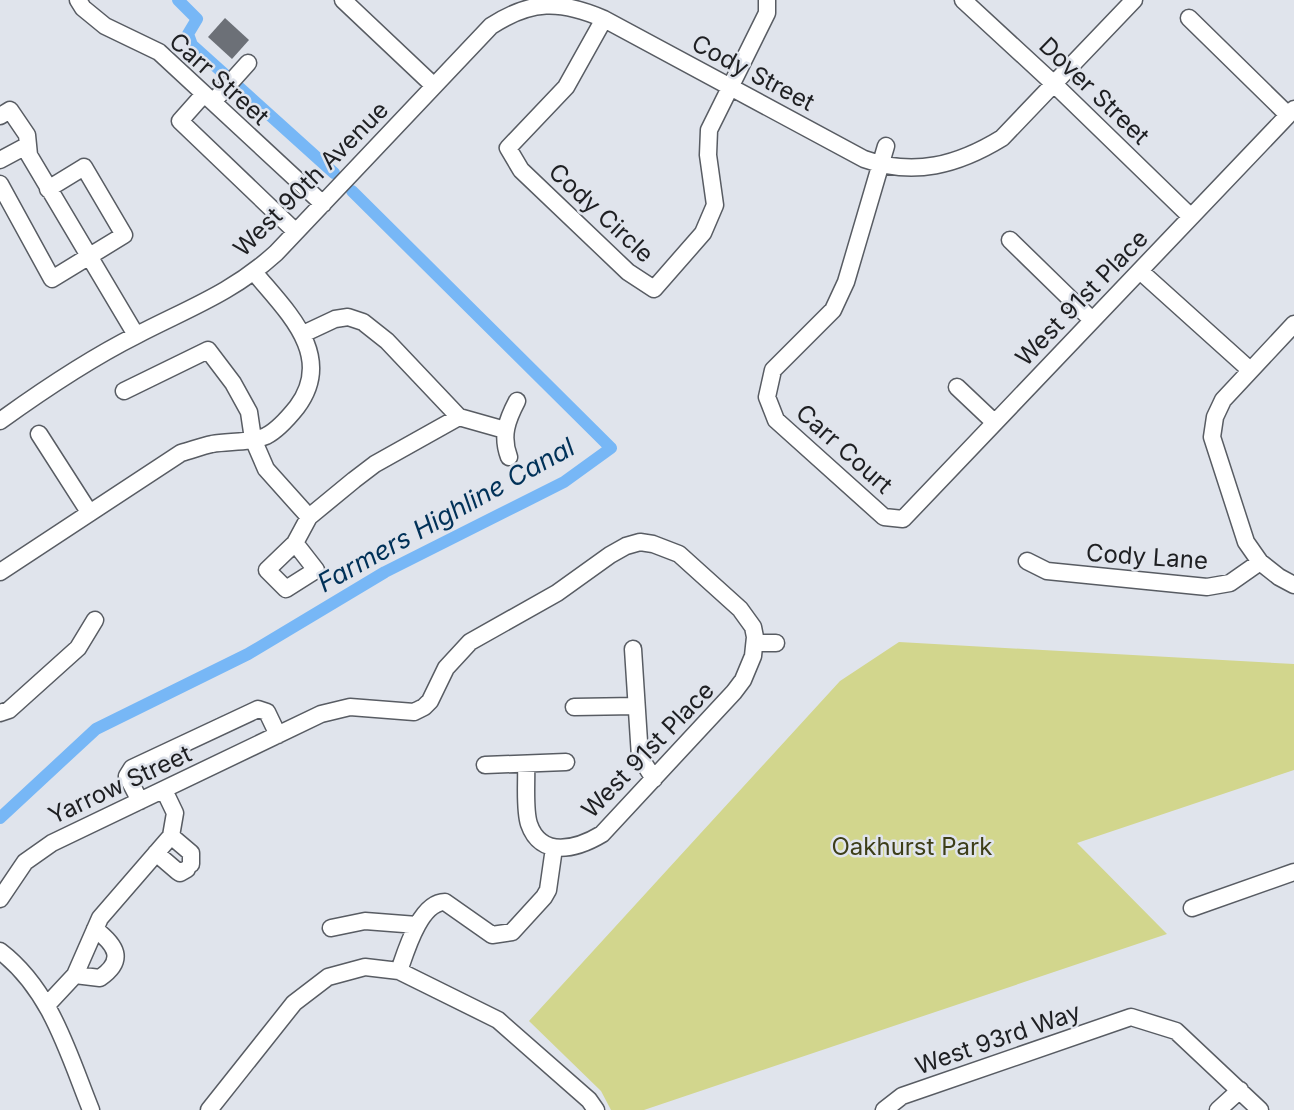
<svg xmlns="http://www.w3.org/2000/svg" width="1294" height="1110" viewBox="0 0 1294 1110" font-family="Inter,sans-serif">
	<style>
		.green { fill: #d2d68d }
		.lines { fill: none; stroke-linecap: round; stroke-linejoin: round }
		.canal { stroke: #77b7f6; stroke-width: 12 }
		.building { fill: #6c7077 }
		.minor-casing { stroke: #585c63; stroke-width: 19 }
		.minor { stroke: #fff; stroke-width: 16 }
		.labels { text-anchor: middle; stroke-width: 5; stroke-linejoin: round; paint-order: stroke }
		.street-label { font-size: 24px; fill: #1e1f22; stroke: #e0e4ec }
		.park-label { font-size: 24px; fill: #3d3e18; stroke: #e0e4ec }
		.water-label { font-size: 26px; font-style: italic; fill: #003158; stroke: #e0e4ec }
	</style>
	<rect width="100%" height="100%" fill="#e0e4ec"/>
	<!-- green -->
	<path class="green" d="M899,642l395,22v106l-217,73 90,91 -523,176h-33l-10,-19 -72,-70 311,-340z"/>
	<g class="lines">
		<!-- canal -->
		<path class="canal" d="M178,0l19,19 -9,15 4,11 142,128
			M0,818l96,-89 152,-75 137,-82 179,-90 47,-34 -259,-257"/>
	</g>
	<!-- building -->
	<path class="building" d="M225,18l24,22 -17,19 -24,-22z"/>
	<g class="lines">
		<!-- minor casing -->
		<g class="minor-casing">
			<path id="minor" d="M78,0l5,8 22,18 54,26 164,152
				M343,0l91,86
				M963,0l91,84 137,133
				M1189,18l99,97
				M604,19l-38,68 -58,61 13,22 107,102 26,17 49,-56 12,-28 -7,-50 1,-25 58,-117v-13
				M204,94l-24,27 116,111
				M213,102l35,-39
				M0,116l10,-6 17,25 2,20 107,180
				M886,146l-40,136 -13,28 -60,60 -6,27 9,23 108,97 19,2 391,-410
				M0,160l28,-15
				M0,184l52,95 72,-44 -40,-68 -36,22
				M1010,240l82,80
				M1140,271l110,99
				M1294,324l-71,76 -8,17 -3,20 34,105 14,20 19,15 15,8
				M303,334l32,-15 13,-2 15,5 24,19 72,76 46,13
				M957,387l37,35
				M124,391l84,-41 25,33 16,29 4,27 13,30 43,48
				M0,421c43,-31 89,-62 137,-86 52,-27 95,-42 139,-82l215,-227c40,-26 69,-26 113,-7l260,140c50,18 94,6 138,-21l132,-138
				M39,434l50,78
				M509,457c-8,-21 -2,-37 8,-56
				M295,543l21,27 -30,19 -19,-19 28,-27 14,-26 45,-37 21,-16 84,-47
				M1027,561l20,10 160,16 23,-4 30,-21
				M0,572l181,-119c11,-3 21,-7 31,-9 18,-3 38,-1 54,-8 12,-6 23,-19 31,-29 39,-52 -12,-97 -43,-135
				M755,643h21
				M633,649l7,108 14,22
				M574,707l62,-1
				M0,713l9,-3 69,-62 17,-28
				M485,765l81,-3
				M140,801l-13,-25 5,-8 126,-59 9,3 11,23
				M171,836l20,17v11
				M156,853l21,18 3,2 7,-4
				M0,899l25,-37 27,-19 269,-129 29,-7 64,5 10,-5 6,-6 16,-33 24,-26 87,-49 53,-38 16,-9 14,-4 13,2 26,10 61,55 13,18 2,10 -2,19 -10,24 -9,12 -132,142c-25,15 -61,25 -73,-10 -5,-15 -2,-43 -3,-60
				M1192,908l102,-36
				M331,928l34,-7 52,4
				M0,951c51,39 68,102 91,159
				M399,971c7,-20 21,-69 46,-69l47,33 20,-3 32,-35 4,-7 6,-42
				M75,975l25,3c26,-18 16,-33 -5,-49
				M47,1005l28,-30 25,-57 71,-82 4,-23 -11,-23
				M209,1110l85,-107 34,-26 37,-10 34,4 99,49 91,80 7,10
				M884,1110l18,-14 229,-79 45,14 84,79
				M1218,1110l22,-20"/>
		</g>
		<!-- minor -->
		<use href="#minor" class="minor"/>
	</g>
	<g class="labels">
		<!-- street labels -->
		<g class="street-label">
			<text transform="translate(753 73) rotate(28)" y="8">Cody Street</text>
			<text transform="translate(219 79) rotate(42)" y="8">Carr Street</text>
			<text transform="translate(1094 91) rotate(44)" y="8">Dover Street</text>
			<text transform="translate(311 179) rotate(-45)" y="8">West 90th Avenue</text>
			<text transform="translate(601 213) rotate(43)" y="8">Cody Circle</text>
			<text transform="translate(1082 298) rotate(-46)" y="8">West 91st Place</text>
			<text transform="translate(844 449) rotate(42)" y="8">Carr Court</text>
			<text transform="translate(1147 557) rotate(4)" y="8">Cody Lane</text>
			<text transform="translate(648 750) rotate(-46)" y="8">West 91st Place</text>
			<text transform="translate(120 785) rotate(-25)" y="8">Yarrow Street</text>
			<text transform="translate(998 1039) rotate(-19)" y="8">West 93rd Way</text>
		</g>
		<!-- park labels -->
		<g class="park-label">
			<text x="912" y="855">Oakhurst Park</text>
		</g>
		<!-- water labels -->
		<g class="water-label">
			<text transform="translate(446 515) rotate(-29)" y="9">Farmers Highline Canal</text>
		</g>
	</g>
</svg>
